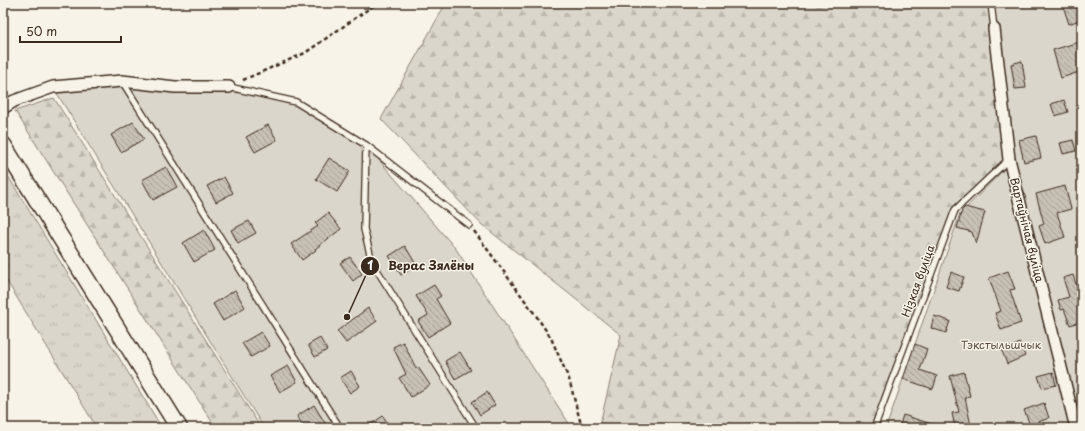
<svg xmlns="http://www.w3.org/2000/svg" width="1085" height="431" viewBox="0 0 1085 431" font-family="'Playpen Sans',sans-serif">
	<style>
		.grass { fill: url(#grass-tufts); stroke: #8b8074 }
		.forest { fill: url(#forest-firs); stroke: #8b8074 }
		.garden { fill: #dbd6cb; stroke: #8b8074 }
		.building { fill: url(#building-back-hatch); stroke: #3b2a1e }
		.lines { fill: none; stroke-linecap: round; stroke-linejoin: round }
		.service-casing { stroke: #3b2a1e; stroke-width: 8 }
		.minor-casing { stroke: #3b2a1e; stroke-width: 14 }
		.secondary-casing { stroke: #3b2a1e; stroke-width: 19 }
		.path { stroke: #3b2a1e; stroke-width: 2.5; stroke-dasharray: 4 3; stroke-linecap: butt }
		.service { stroke: #f7f3e8; stroke-width: 5.5 }
		.minor { stroke: #f7f3e8; stroke-width: 11 }
		.secondary { stroke: #f7f3e8; stroke-width: 16 }
		.labels { text-anchor: middle; stroke-width: 3; stroke-linejoin: round; paint-order: stroke }
		.street-label { font-size: 11px; fill: #3b2a1e; stroke: #f7f3e8 }
		.park-label { font-size: 11px; fill: #5b4c41; stroke: #f7f3e8 }
		.leader { fill: none; stroke: #3b2a1e; stroke-width: 1.5 }
		.callout-dot { fill: #3b2a1e; stroke: #f7f3e8; stroke-width: 1.5 }
		.mark-label { font-size: 12px; text-anchor: middle; font-weight: bold; fill: #fff }
		.callout-label { font-size: 12px; text-anchor: middle; font-weight: bold; fill: #3b2a1e; stroke: #f7f3e8; stroke-width: 3; stroke-linejoin: round; paint-order: stroke }
	</style>
	<defs>
		<pattern id="grass-tufts" width="24" height="20" patternUnits="userSpaceOnUse"><rect width="24" height="20" fill="#dbd6cb"/><path d="M3 7l-1-3M5 7V3M7 7l1-3M15 17l-1-3M17 17v-4M19 17l1-3" fill="none" stroke="#bdb8ae"/></pattern>
		<pattern id="forest-firs" width="22" height="20" patternUnits="userSpaceOnUse"><rect width="22" height="20" fill="#dbd6cb"/><path d="M5 1l3.5 6h-7zM16 11l3.5 6h-7z" fill="#bdb8ae"/></pattern>
		<pattern id="building-back-hatch" width="6" height="6" patternUnits="userSpaceOnUse"><rect width="6" height="6" fill="#c8c1b6"/><path d="M-1 5l2 2M0 0l6 6M5-1l2 2" fill="none" stroke="#a49d93"/></pattern>
	</defs>
	<rect width="100%" height="100%" fill="#f7f3e8"/>
	<filter id="ink" filterUnits="userSpaceOnUse"><feTurbulence type="fractalNoise" baseFrequency=".025" numOctaves="2"/><feDisplacementMap in="SourceGraphic" scale="8" xChannelSelector="R" yChannelSelector="G"/><feConvolveMatrix kernelMatrix="1 2 1 2 8 2 1 2 1" color-interpolation-filters="sRGB"/></filter>
	<g filter="url(#ink)">
		<!-- grass -->
		<path class="grass" d="M3,168l159,260h-65l-94,-153z"/>
		<!-- forest -->
		<path class="forest" d="M446,3h545l18,156 -54,51 -81,218h-275l22,-93 -140,-111 -100,-105z
			M54,98l207,330h-45l-201,-317z"/>
		<!-- garden -->
		<path class="garden" d="M992,3h90v425h-196l74,-214 54,-55z
			M122,81l107,6 67,15 70,43 90,104 116,179h-308l-211,-341z"/>
		<!-- building -->
		<path class="building" d="M1062,3h20v16l-13,5z
			M1082,41v30l-21,7 -8,-28z
			M1022,61l4,27 -11,1 -4,-25z
			M1064,100l4,12 -13,4 -4,-12z
			M133,122l11,17 -23,13 -10,-17z
			M268,125l9,15 -22,12 -9,-15z
			M1036,136l5,22 -17,4 -5,-22z
			M1073,140l3,11 -13,3 -3,-11z
			M329,158l21,13 -13,21 -21,-13z
			M166,167l11,20 -24,13 -11,-20z
			M224,177l9,16 -17,9 -9,-16z
			M1065,186l6,23 -14,4 8,24 -20,7 -6,-18 5,-2 -8,-30z
			M965,207l20,5 -9,32 -4,-12 -15,-4 5,-18z
			M328,213l13,16 -26,20 1,1 -14,10 -11,-16 27,-18 -3,-3z
			M249,221l7,12 -18,10 -7,-13z
			M204,230l11,20 -21,12 -11,-19z
			M405,246l12,20 -16,9 -12,-19z
			M350,257l12,17 -9,7 -13,-18z
			M1008,271l7,18 -5,1 11,33 -20,7 -6,-17 6,-2 -12,-33z
			M951,272l13,5 -5,14 -13,-4z
			M1073,275l6,18 3,-1v29l-12,4 -6,-16 -3,1 -3,-10 11,-3 -6,-19z
			M434,285l7,11 -5,3 14,24 -22,14 -10,-16 10,-6 -12,-19z
			M235,290l10,17 -22,14 -10,-17z
			M368,308l9,13 -31,22 -9,-12z
			M934,316l16,5 -4,12 -15,-5z
			M261,332l9,14 -19,11 -9,-14z
			M320,338l7,12 -12,7 -7,-12z
			M403,342l13,26 2,-1 12,18 -19,12 -12,-19 7,-4 -13,-27z
			M1020,343l5,13 -18,8 -5,-13z
			M915,344l12,5 -7,21 17,6 -4,13 -30,-10z
			M460,352l11,18 -16,9 -10,-18z
			M288,366l9,16 -17,10 -10,-16z
			M351,371l9,15 -10,7 -10,-15z
			M964,372l6,24 -5,1 6,29 -16,2 -3,-15 7,-1 -9,-36z
			M1053,372l3,13 -14,3 -4,-12z
			M487,392l8,13 -15,10 -8,-13z
			M1044,403l5,15 -19,7 -6,-15z
			M314,405l14,23h-24l-7,-12z
			M903,415l35,11 -1,2h-38z
			M383,416l8,12h-26z"/>
		<g class="lines">
			<!-- service casing -->
			<g class="service-casing">
				<path id="service" d="M991,3l3,26
					M122,81l218,347
					M229,87l67,15 70,43 103,80
					M366,145l-2,84 8,33 104,166
					M874,428l81,-218 54,-51"/>
			</g>
			<!-- minor casing -->
			<g class="minor-casing">
				<path id="minor" d="M994,29l15,130 67,269
					M3,108l11,-7 39,-14 69,-6 53,6h54"/>
			</g>
			<!-- secondary casing -->
			<g class="secondary-casing">
				<path id="secondary" d="M3,145l176,283"/>
			</g>
			<!-- path -->
			<path class="path" d="M945,3l37,1
				M243,80l62,-27 72,-50
				M474,231l63,86 14,21 18,41 13,49"/>
			<!-- service -->
			<use href="#service" class="service"/>
			<!-- minor -->
			<use href="#minor" class="minor"/>
			<!-- secondary -->
			<use href="#secondary" class="secondary"/>
		</g>
	</g>
	<g class="labels">
		<!-- street labels -->
		<g class="street-label">
			<text transform="translate(1027 230) rotate(76)" y="4">Вартаўнічая вуліца</text>
			<text transform="translate(918 281) rotate(-70)" y="4">Нізкая вуліца</text>
		</g>
		<!-- park labels -->
		<g class="park-label">
			<text x="1001" y="349">Тэкстыльшчык</text>
		</g>
	</g>
	<!-- callouts -->
	<path class="leader" d="M347 317L370 266"/>
	<g class="callout-dot">
		<circle cx="347" cy="317" r="4"/>
		<circle cx="370" cy="266" r="10"/>
	</g>
	<g class="mark-label">
		<text x="370" y="270">1</text>
	</g>
	<g class="callout-label">
		<text x="431" y="270">Верас Зялёны</text>
	</g>
	<!-- margin -->
	<rect width="1085" height="431" fill="none" stroke="#f7f3e8" stroke-width="16"/>
	<rect x="8" y="8" width="1069" height="415" fill="none" stroke="#3b2a1e" stroke-width="1.5" filter="url(#ink)"/>
	<!-- scale -->
	<path d="M20 36v6h101v-6" fill="none" stroke="#3b2a1e" stroke-width="2"/>
	<text x="26" y="36" font-size="12" fill="#3b2a1e" stroke="#f7f3e8" stroke-width="3" paint-order="stroke">50 m</text>
</svg>
